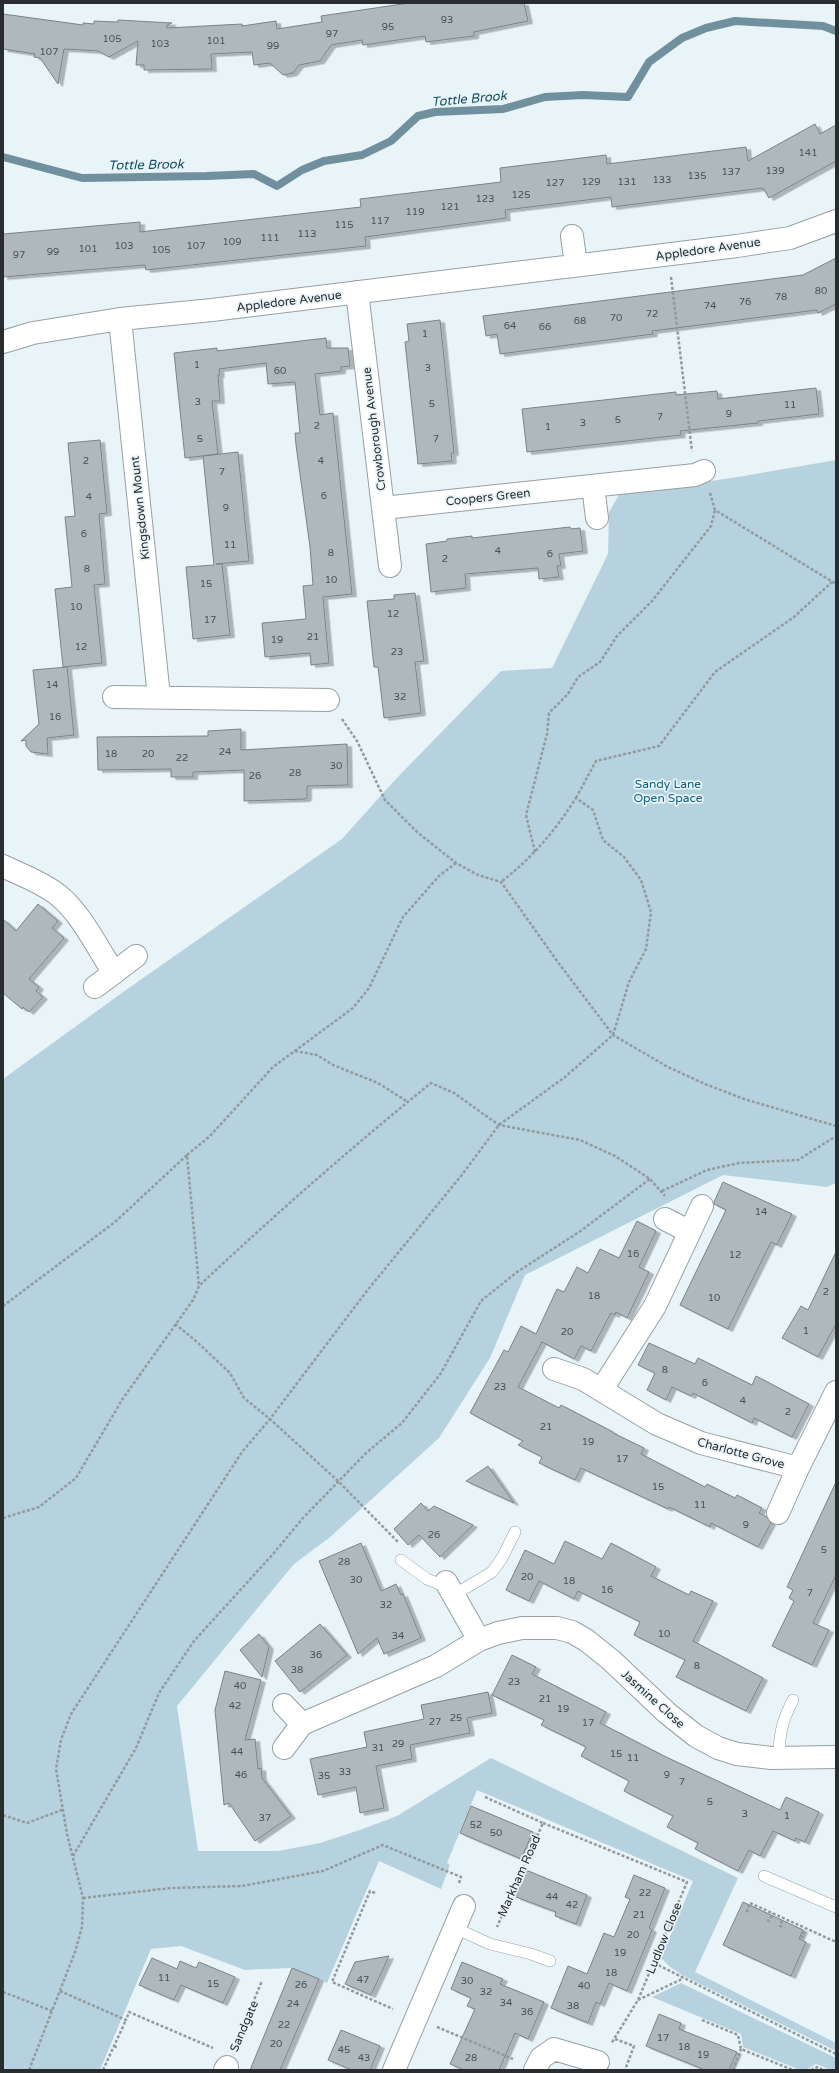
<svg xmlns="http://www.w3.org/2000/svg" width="839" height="2073" viewBox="0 0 839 2073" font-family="'Varela Round',sans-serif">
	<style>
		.green { fill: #b6d2de }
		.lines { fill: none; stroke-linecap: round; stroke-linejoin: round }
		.stream { stroke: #70909e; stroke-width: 8 }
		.building { fill: #aeb8bd; stroke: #7a8388; filter: url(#shadow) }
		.lane-casing { stroke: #96a0a4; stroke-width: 12 }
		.street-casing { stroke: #96a0a4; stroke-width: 24 }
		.path { stroke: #929a9d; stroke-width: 2.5; stroke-dasharray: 3 2; stroke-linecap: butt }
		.lane { stroke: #fff; stroke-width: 11 }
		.street { stroke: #fff; stroke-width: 22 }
		.labels { text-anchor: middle; stroke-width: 3.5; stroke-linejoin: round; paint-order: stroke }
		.number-label { font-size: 10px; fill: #4a5052 }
		.street-label { font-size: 12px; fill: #292d2f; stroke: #e9f4f9 }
		.park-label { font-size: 12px; fill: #0c617c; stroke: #e9f4f9 }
		.water-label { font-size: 13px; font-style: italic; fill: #134e63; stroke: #e9f4f9 }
	</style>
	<defs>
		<filter id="shadow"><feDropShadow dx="4.5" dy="2.5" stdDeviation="0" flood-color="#0004"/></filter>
	</defs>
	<rect width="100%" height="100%" fill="#e9f4f9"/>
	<!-- green -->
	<path class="green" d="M836,460v723l-9,4 -104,-12 -198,100 -35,83 -51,80 -110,100 -35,26 -117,142 21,145h80l42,-8 40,-13 37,-14 94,-58 247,120 -43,94 141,71v8l-154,-76 -13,-9 -8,-8 32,-77 -216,-91 -30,73 3,2 -9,24 -62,-28 -52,122 -35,-15 -47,2 -64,-24 -30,3 -51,121h-97v-991l123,-89 216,-151 51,-57 108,-111 51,-3 56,-114 1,-42 10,-17 125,-19z
		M681,1983l155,75v12h-5l-15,-6 -10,6h-6l-57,-23 -2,-13 -89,-37z"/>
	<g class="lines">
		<!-- stream -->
		<path class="stream" d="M3,157l79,21 125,-2 47,-2 23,12 25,-16 22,-9 38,-6 29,-14 27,-25 17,-4 68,-3 42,-12 38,-2 45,2 21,-35 33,-24 24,-10 29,-7 88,5 13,5"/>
	</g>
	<!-- building -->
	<path class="building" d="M409,3h115l4,18 -54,11v4l-48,6 -1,-6 -62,9 -1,-5 -31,5 -11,16 -21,4 -6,8 -10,2 -13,-12 -16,2 -2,-13 -41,2 1,15 -68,1v-5h-8l2,-24 -29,16 -11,-6 -34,-2 -6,35 -18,-26 -6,-1 1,-3 -32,-5v-35l80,11v-2l11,1v-3l24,1v-2l54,3 -5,2v3l75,-4v2l34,-5 1,8 45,-7 -1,-6z
		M815,124l5,10 16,-9v36l-67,37 -6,-10 -151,19 -1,-10 -106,13 1,8 -141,19 1,9 -220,24 -1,-5 -142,12v-43l137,-12v10l221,-25 -1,-8 141,-17 -1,-14 106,-13 1,9 139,-17 2,14z
		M836,258v46l-18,9 -1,-3 -149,19 -16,2 1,3 -153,20 -3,-20 -11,2 -3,-20 320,-41z
		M440,320l14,133h-3l1,8 -34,3 -13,-122 4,-1 -2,-17z
		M326,338l1,10h21l2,18 -9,1v4l-26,3 5,41 13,-2 19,181 -29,3 6,66 -18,2 -1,-12 -45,4 -3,-34 44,-4 -3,-33 10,-1 -3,-38 -14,-102 -1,-12h5l-5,-51 -27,2 -2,-21 -47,6 1,6h-2l2,26h-8l6,53 -33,4 -11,-105 43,-5v3z
		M816,388l3,26 -61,7v2l-78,8 1,4 -154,17 -5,-43 154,-17v3l41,-4 1,8z
		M100,440l7,73 -8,1 6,70 -11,1 8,78 -39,4 -8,-78 17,-2 -7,-70 10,-1 -7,-73z
		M238,452l11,109 -33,3h6l8,71 -37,4 -7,-72 28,-2 -11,-109z
		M570,527l1,2 9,-1 3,23 -24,3 2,12h-4l2,11 -20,2 -1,-11 -73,6 1,14 -35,4 -5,-48 21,-3v-2l25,-3v2z
		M415,593l9,68 -9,1 6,51 -37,5 -6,-51h-4l-7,-66 27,-2v-4z
		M67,667l7,68 -27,3 1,16 -17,-2 -5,-6v-6l-5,1 18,-17 -6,-54z
		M241,729v21l106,-6 1,41 -41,1v12l-2,1 -61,2v-31l-51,2v5h-22v-8l-73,1 -1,-33 111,-1v-5z
		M38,904l20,17 -6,7 12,10 -35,41 10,8 -3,4 7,6 -14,15 -6,-5 -1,2 -19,-16v-74l13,12z
		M723,1182l69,32 -15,31 -6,-3 -43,87 -48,-24 46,-95 -12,-6v-2z
		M637,1221l19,10 -17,36 10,5 -22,46 -11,-6 -1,3 -4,-2 -20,38 -10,-5 -7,13 -32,-17 -24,45 41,21 2,-3 52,27v1l31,15 -3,6 64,33 2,-3 28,14 2,-3 25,13 -3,5 8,4 4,6 -13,24 -47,-24 -1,4 -41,-20 -1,2 -87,-41 -6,12 -36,-17 3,-6 -24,-12 5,-4 -53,-28 34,-63 4,2 13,-26 15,8 21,-45 7,3 13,-25 11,6 12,-24 19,9z
		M836,1252v72l-18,33 -36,-19 19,-32 7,4z
		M649,1343l46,21 3,-6 54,27 4,-9 53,28 -17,33 -38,-19 -2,5 -59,-30 -2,3 -19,-9 -6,13 -19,-10 8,-17 -17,-8z
		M488,1466l26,37 -48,-22z
		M836,1482v93l-23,48 16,7 -17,35 -40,-19 22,-45 -5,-3 4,-8 -6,-3z
		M421,1503l7,8 6,-5 39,19 -33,32 -21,-22 -11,10 -14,-16z
		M565,1541l37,18 9,-16 45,24 -5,9 38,19 2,-4 22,10 -20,40 70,37 -17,33 -70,-34 9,-17 -51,-25 6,-13 -62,-31 -4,8 -35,-18 -10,20 -23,-11 19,-40 29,14z
		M361,1543l20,48 15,-7 5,11 2,-1 18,44 -37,16 -7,-16 -19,16 -39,-93z
		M320,1624l27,31 -47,37 -25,-31z
		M259,1634l10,13 -7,30 -22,-27z
		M512,1655l24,12 -4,7 74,38 -6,11 66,34 114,53 6,-13 33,15 -14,30 -9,-4 -1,3 -22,-10 -13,25 -11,-6 -11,21 -43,-22 3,-6 -31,-16 6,-11 -49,-25 5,-10 -48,-25 5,-9 -45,-22 3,-5 -52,-25z
		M225,1671l36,9 -16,60 10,-1 3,30 3,-1 1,10 29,38 -36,25 -26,-38 -5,2 -9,-95z
		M488,1692l4,21 -25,5 3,15 -60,12 2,14 -36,7 8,42 -24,5 -4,-26 -38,8 -8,-36 57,-12 -3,-15 60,-13 -3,-14z
		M471,1806l62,26 -12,27 -61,-26z
		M526,1870l61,25 -11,29 -21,-8 1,-4 -40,-15z
		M634,1875l31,13 -16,40 3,2 -25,61 -18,-8 -9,21 -4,-2 -8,21 -37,-15 17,-42 19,8 17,-41 10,4 16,-38 -5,-2z
		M743,1902l60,28 -4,9 7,3 -15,34 -68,-31z
		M389,1956l-18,39 -26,-11 10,-22z
		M152,1958l25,11 3,-8 16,7 3,-6 36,15 -12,26 -42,-18 -7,15 -35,-15z
		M462,1962l41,17 -3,5 44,18 -16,37 -13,-6 -16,37h-35l-14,-6 25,-55 -8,-3 4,-8 -20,-9z
		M292,1968l27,11 -39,91h-30z
		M659,2014l22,9 -2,6 58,23 -8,18h-24l-59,-24z
		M341,2030l39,16 -10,24h-18l-24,-10z"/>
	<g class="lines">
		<!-- lane casing -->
		<g class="lane-casing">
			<path id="lane" d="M401,1560l26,19 22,9
				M454,1595l38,-23 10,-14 13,-26
				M779,1758c0,-23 3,-37 14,-58
				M764,1876l72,31
				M455,1928l35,16 41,10 19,7"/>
		</g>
		<!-- street casing -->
		<g class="street-casing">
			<path id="street" d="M572,236l4,29
				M357,292l33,274
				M120,319l39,378
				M3,342l30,-9 87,-14 92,-9 525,-64 53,-8 46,-17
				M593,486l4,32
				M383,508l312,-33 9,-4
				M114,697l214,3
				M3,866c18,9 39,16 55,29 23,18 40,54 56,78
				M95,987l41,-31
				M665,1219l25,13
				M554,1369l29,10 74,45 44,19 97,25 38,-76
				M602,1389l53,-83 47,-100
				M778,1513l20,-45
				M446,1582l33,58
				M284,1705l18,19
				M284,1748l18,-24 134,-58 43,-26 19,-7 24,-5h35l15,4 14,8 25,20 56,53 29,23 22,12 19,6 34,4 65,-1
				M225,2070l2,-3
				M394,2070l70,-164
				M535,2070l6,-12 13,-9 44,13"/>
		</g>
		<!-- path -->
		<path class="path" d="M671,277l21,174
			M710,493l5,17 121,74
			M342,719l15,22 28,59 32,32 39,31 22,12 23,7 56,79 56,74 55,32 37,17 39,15 92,27
			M576,798l20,-37 63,-15 56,-74 79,-55 38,-35
			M535,852l-9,-37 21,-81 2,-21 19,-19 10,-17 22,-15 17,-26 35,-35 59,-75 4,-16
			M295,1051l22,4 16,10 45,18 30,19
			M187,1155l23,-19 63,-69 80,-59 16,-20 34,-71 36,-41 17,-13
			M662,1191l45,-21 32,-7 59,-3 38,-24
			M3,1306l112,-84 72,-67 12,131
			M175,1324l21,17 34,32 14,25 26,21 68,62 60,61
			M3,1518l36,-11 37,-29 46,-78 71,-100 6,-14c74,-70 152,-138 232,-203l23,10 45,32 81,15 35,16 35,23 15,17
			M485,1797l58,26 -46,104
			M3,1815l24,8 35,-13
			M543,1823l144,59 -49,118 -27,44
			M73,1856l63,-108 23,-55 35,-52 79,-87 30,-36 63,-65 36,-30 39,-50 40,-72 36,-29 62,-40 71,-53
			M375,1893l-5,-2 -38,91 61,27
			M83,1898l88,-10 71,-2 81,-15 60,-26 78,32 -2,6
			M748,1912l-1,-1 3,-8 86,39
			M767,1920l2,1 4,-8
			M782,1927l-2,-1 3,-8
			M801,1936l1,1 4,-8
			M654,1963l182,91
			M60,1991l66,29 3,-8 84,36
			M3,1992l49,19
			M638,2000l44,-21
			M702,2020l36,15 3,14 52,21
			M437,2027l76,32
			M615,2039l19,7 -9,24
			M235,2045l27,-64
			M114,2046l4,2
			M29,2070l46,-118 7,-25 1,-29 -16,-64 -11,-65 5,-29 10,-26 171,-262 28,-33 96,-127 95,-116 38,-51 66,-48 48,-42 16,-53 17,-33 5,-37 -10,-32 -17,-23 -21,-17 -10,-30 -17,-12c-21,33 -44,60 -75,84
			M103,2070l23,-50
			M733,2070l8,-21
			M811,2070l6,-3 6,3"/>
		<!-- lane -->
		<use href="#lane" class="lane"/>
		<!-- street -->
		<use href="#street" class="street"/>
	</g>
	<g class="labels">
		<!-- number labels -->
		<g class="number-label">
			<text x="447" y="23">93</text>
			<text x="388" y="30">95</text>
			<text x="332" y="37">97</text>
			<text x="112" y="42">105</text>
			<text x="216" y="44">101</text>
			<text x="160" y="47">103</text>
			<text x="273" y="49">99</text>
			<text x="49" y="55">107</text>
			<text x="808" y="156">141</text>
			<text x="775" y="174">139</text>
			<text x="731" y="175">137</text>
			<text x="697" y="179">135</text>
			<text x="662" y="183">133</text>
			<text x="591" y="185">129</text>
			<text x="627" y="185">131</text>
			<text x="555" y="186">127</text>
			<text x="521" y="198">125</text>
			<text x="485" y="202">123</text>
			<text x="450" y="210">121</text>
			<text x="415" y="215">119</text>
			<text x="380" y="224">117</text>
			<text x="344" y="228">115</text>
			<text x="307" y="237">113</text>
			<text x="270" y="241">111</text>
			<text x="232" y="245">109</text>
			<text x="124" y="249">103</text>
			<text x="196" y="249">107</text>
			<text x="88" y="252">101</text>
			<text x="161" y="253">105</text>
			<text x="53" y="255">99</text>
			<text x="19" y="258">97</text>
			<text x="821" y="294">80</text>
			<text x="781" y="300">78</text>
			<text x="745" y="305">76</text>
			<text x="710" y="309">74</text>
			<text x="652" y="317">72</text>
			<text x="616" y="321">70</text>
			<text x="580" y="324">68</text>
			<text x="510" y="329">64</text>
			<text x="545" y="330">66</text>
			<text x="425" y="337">1</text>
			<text x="197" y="368">1</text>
			<text x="428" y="371">3</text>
			<text x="280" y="374">60</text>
			<text x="198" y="405">3</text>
			<text x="432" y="407">5</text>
			<text x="790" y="408">11</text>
			<text x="729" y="417">9</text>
			<text x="660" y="420">7</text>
			<text x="618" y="423">5</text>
			<text x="583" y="426">3</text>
			<text x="317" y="429">2</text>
			<text x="548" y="430">1</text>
			<text x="200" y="442">5</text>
			<text x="436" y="442">7</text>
			<text x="86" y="464">2</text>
			<text x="321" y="464">4</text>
			<text x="222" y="475">7</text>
			<text x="324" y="499">6</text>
			<text x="89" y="500">4</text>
			<text x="226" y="511">9</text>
			<text x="84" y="537">6</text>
			<text x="230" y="548">11</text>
			<text x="498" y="554">4</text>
			<text x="331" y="556">8</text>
			<text x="550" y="557">6</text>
			<text x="445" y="562">2</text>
			<text x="87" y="572">8</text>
			<text x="331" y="583">10</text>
			<text x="206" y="587">15</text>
			<text x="76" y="610">10</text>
			<text x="393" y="617">12</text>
			<text x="210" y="623">17</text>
			<text x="313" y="640">21</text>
			<text x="277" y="643">19</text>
			<text x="81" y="650">12</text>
			<text x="397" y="655">23</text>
			<text x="52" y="688">14</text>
			<text x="400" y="700">32</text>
			<text x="55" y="720">16</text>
			<text x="225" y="755">24</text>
			<text x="111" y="757">18</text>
			<text x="148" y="757">20</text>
			<text x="182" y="761">22</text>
			<text x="336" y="769">30</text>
			<text x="295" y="776">28</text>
			<text x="255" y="779">26</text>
			<text x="761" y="1215">14</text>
			<text x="633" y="1257">16</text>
			<text x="735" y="1258">12</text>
			<text x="826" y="1295">2</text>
			<text x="594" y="1299">18</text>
			<text x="714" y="1301">10</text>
			<text x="806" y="1334">1</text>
			<text x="567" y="1335">20</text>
			<text x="665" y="1373">8</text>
			<text x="705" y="1386">6</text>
			<text x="500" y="1390">23</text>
			<text x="743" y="1404">4</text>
			<text x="788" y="1415">2</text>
			<text x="546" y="1430">21</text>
			<text x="588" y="1445">19</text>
			<text x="622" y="1462">17</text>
			<text x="658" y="1490">15</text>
			<text x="700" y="1508">11</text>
			<text x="746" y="1528">9</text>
			<text x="434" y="1538">26</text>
			<text x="824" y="1553">5</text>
			<text x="344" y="1565">28</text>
			<text x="527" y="1580">20</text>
			<text x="356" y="1583">30</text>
			<text x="569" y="1584">18</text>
			<text x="607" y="1593">16</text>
			<text x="810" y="1596">7</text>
			<text x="386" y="1608">32</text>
			<text x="664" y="1637">10</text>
			<text x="398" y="1639">34</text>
			<text x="316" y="1658">36</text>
			<text x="697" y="1669">8</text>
			<text x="297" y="1673">38</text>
			<text x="514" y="1685">23</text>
			<text x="240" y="1689">40</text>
			<text x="545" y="1702">21</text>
			<text x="235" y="1709">42</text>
			<text x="563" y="1712">19</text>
			<text x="456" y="1721">25</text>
			<text x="435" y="1725">27</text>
			<text x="588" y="1726">17</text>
			<text x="398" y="1747">29</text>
			<text x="378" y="1751">31</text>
			<text x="237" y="1755">44</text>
			<text x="616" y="1757">15</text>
			<text x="633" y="1761">11</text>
			<text x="345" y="1775">33</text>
			<text x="241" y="1778">46</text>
			<text x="667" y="1778">9</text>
			<text x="324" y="1779">35</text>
			<text x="682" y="1785">7</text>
			<text x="710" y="1805">5</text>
			<text x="745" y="1817">3</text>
			<text x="787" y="1819">1</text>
			<text x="265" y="1821">37</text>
			<text x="476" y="1828">52</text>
			<text x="496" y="1836">50</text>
			<text x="645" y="1896">22</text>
			<text x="552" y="1900">44</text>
			<text x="572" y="1908">42</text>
			<text x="639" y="1918">21</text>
			<text x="633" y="1938">20</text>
			<text x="620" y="1956">19</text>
			<text x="611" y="1976">18</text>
			<text x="164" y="1981">11</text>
			<text x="363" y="1983">47</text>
			<text x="467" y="1984">30</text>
			<text x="213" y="1987">15</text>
			<text x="301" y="1988">26</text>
			<text x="584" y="1989">40</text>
			<text x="486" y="1995">32</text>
			<text x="506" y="2006">34</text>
			<text x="293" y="2007">24</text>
			<text x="573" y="2009">38</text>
			<text x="527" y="2015">36</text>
			<text x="284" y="2028">22</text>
			<text x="663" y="2041">17</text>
			<text x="276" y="2047">20</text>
			<text x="684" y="2050">18</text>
			<text x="344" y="2053">45</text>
			<text x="703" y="2058">19</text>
			<text x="364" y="2061">43</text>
			<text x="471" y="2061">28</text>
		</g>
		<!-- street labels -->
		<g class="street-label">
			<text transform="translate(708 249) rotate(-8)" y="4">Appledore Avenue</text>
			<text transform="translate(289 301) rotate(-7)" y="4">Appledore Avenue</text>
			<text transform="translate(374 429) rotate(-97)" y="4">Crowborough Avenue</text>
			<text transform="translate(488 497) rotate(-6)" y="4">Coopers Green</text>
			<text transform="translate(140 508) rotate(-96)" y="4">Kingsdown Mount</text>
			<text transform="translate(741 1453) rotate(15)" y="4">Charlotte Grove</text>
			<text transform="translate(653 1699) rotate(42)" y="4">Jasmine Close</text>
			<text transform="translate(519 1876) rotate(-66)" y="4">Markham Road</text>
			<text transform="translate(664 1938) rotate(-68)" y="4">Ludlow Close</text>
			<text transform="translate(244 2026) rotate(-67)" y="4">Sandgate</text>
		</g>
		<!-- park labels -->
		<g class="park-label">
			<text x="668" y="788">Sandy Lane<tspan x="668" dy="14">Open Space</tspan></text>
		</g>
		<!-- water labels -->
		<g class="water-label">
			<text transform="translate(469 98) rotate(-5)" y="5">Tottle Brook</text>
			<text transform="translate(146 164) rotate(-1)" y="5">Tottle Brook</text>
		</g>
	</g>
	<!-- border -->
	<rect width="839" height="2073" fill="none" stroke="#292d2f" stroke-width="8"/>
</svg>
